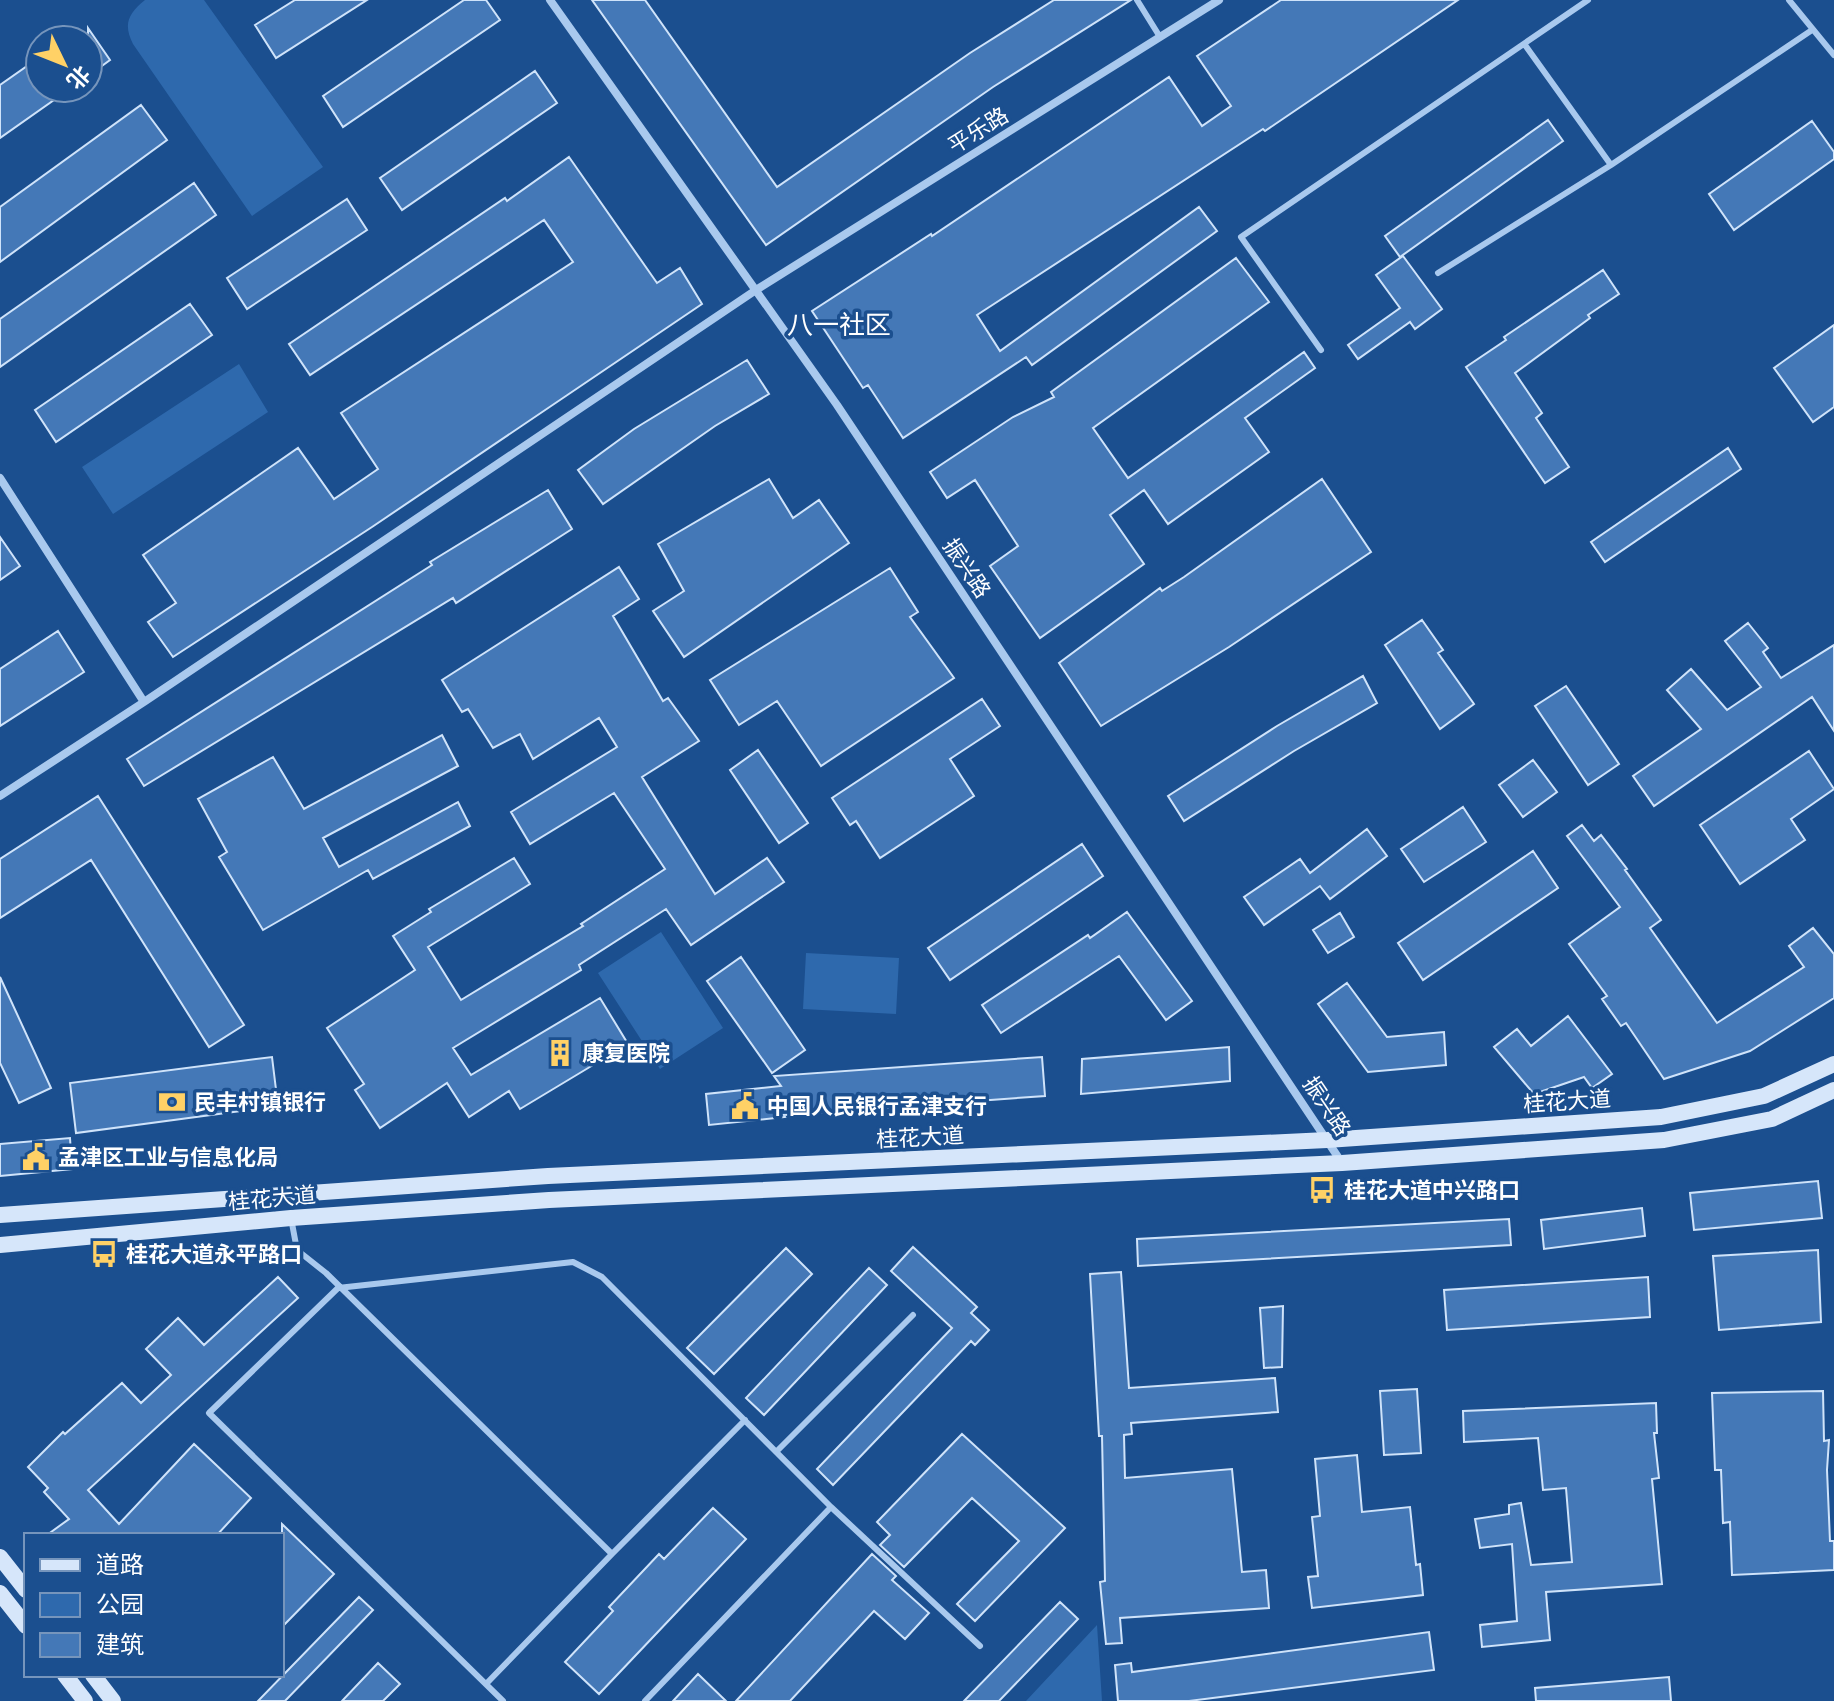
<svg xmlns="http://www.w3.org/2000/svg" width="1834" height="1701" viewBox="0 0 1834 1701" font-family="Arial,'Noto Sans SC',sans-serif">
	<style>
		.green { fill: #2e69ad }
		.building { fill: #4478b7; stroke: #cfe3fa; stroke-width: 2 }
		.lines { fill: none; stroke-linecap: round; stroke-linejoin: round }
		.lane { stroke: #a9c9ee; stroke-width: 6 }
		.street { stroke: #a9c9ee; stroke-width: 8 }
		.secondary { stroke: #d6e6fa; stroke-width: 16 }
		.labels { text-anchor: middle; stroke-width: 7; stroke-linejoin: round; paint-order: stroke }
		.street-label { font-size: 22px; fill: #fff; stroke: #1b4f8f }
		.poi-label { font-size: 22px; font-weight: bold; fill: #fff; stroke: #1b4f8f; text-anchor: start }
		.quarter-label { font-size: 26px; fill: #fff; stroke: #1b4f8f }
	</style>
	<rect width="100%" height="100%" fill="#1b4f8f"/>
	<!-- green -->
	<path class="green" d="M145,0h59l119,167 -71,49 -119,-172c-10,-20 -5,-30 12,-44z
		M239,364l29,48 -155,102 -31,-47z
		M661,932l62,96 -63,41 -62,-96z
		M806,953l93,5 -3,56 -93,-5z
		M1097,1625l5,76h-76z"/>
	<!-- building -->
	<path class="building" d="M295,0h72l-91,58 -21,-33z
		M464,0h22l14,20 -157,107 -20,-31z
		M592,0h53l132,187 193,-134 84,-53h77l-138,87 -227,158z
		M1281,0h177l-193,131 -2,-2 -286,186 23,36 199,-144 18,24 -185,134 -6,-8 -123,81 -35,-53 -5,3 -51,-77 119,-77 1,2 237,-159 33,49 29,-20 -34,-50z
		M88,28l22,32 -22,16z
		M40,57v31h31l-71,50v-53z
		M535,71l22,32 -155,107 -22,-32z
		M141,105l26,35 -167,122v-55z
		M1548,120l15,21 -163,116 -15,-21z
		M1812,121l22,31v7l-100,71 -25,-36z
		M569,157l88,126 23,-15 22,36 -330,223 -199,130 -25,-35 28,-19 -33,-48 155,-107 36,51 28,-19 16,-11 -37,-56 232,-151 -29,-42 -234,155 -21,-31 216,-146 2,3z
		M194,183l22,32 -216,152v-48z
		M347,199l20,31 -120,79 -20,-31z
		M1403,256l39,53 -27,20 -5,-7 -52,37 -10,-14 52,-37 -24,-33z
		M1236,258l33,44 -176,126 35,50 176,-126 11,16 -70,50 24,34 -101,72 -24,-34 -34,25 34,49 -104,74 -50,-72 28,-20 -43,-66 -28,18 -17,-26 83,-55 41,-20 -3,-5z
		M1603,270l16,24 -31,21 2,3 -75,55 27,40 -6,5 33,49 -24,16 -79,-116 40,-27 -2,-3z
		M190,304l22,31 -156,107 -21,-32z
		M1834,325v82l-21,15 -39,-54z
		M747,360l22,34 -54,32 -112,78 -25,-34 56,-41z
		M1728,448l13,21 -136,93 -14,-20z
		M769,479l24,39 26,-18 30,43 -165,114 -31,-46 31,-20 -26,-47z
		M1322,479l49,73 -142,95 -128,79 -42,-63 101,-75 2,3 22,-14z
		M548,490l24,39 -116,74 -3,-5 -309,188 -17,-27 305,-194 -2,-3z
		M0,537l20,29 -20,14z
		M619,567l20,32 -26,17 50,85 5,-3 31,43 -57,36 73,117 52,-36 17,24 -93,63 -25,-36 -87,56 2,5 -128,78 18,27 129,-77 28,46 -108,65 -11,-18 -40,26 -22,-34 -67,45 -25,-38 9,-6 -37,-56 88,-58 -22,-34 38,-24 -2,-3 85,-51 16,26 -102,63 33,53 122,-74 -2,-2 84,-55 -51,-76 -84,51 -19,-32 106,-65 -18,-29 -66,41 -13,-25 -27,14 -25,-39 -6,3 -20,-32z
		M890,568l28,44 -8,5 44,61 -133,88 -44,-65 -38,24 -29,-45z
		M1422,620l21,30 -5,3 36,51 -34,25 -55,-84z
		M1748,623l20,25 -5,4 18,26 53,-33v86l-22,-34 -158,109 -21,-30 68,-47 -34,-39 24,-21 36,41 34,-23 -36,-46z
		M58,631l26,41 -84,54v-57z
		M1363,676l14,27 -83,48 -110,70 -16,-25 109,-70z
		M1566,686l53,78 -31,21 -53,-79z
		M982,699l18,27 -50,33 24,37 -94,62 -24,-37 -6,4 -18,-27z
		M442,735l16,31 -135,72 16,29 119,-65 12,24 -97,53 -5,-9 -105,60 -44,-73 8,-5 -29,-53 75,-42 31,52z
		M758,750l50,73 -29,20 -49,-73z
		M1809,751l25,38 -43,30 14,21 -65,44 -40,-59z
		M1533,760l24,32 -34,25 -24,-32z
		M98,796l146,229 -35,22 -118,-187 -91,58v-59z
		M1463,807l23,35 -62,40 -23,-33z
		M1582,825l12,16 7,-6 26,34 -2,1 36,50 -11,8 67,95 87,-56 -15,-21 24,-18 21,26v44l-84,53 -86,28 -38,-56 -5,3 -19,-27 5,-3 -38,-52 51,-37 -53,-71z
		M1367,829l20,27 -57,43 -10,-13 -56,39 -20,-28 56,-38 10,14z
		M1082,844l21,32 -153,104 -22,-32z
		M1533,851l25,37 -135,92 -25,-37z
		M1127,912l65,89 -26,19 -47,-64 -118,77 -19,-28 106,-70 2,3z
		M1340,913l14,24 -26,16 -15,-23z
		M741,957l64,93 -33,23 -65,-92z
		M0,977l51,111 -32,15 -19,-40z
		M1347,983l40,54 57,-5 2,33 -78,7 -50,-68z
		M1568,1016l44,58 -20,14 -8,-11 -50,17 -40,-47 23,-18 14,17z
		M1229,1047l1,34 -149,13 1,-35z
		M272,1057l6,49 -202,27 -6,-50z
		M1042,1057l3,39 -261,19 1,2 -76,8 -3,-31 75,-8 -7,-10z
		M70,1138l2,31 -72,7v-32z
		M1818,1181l4,37 -128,12 -4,-37z
		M1642,1208l3,28 -101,13 -3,-29z
		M1509,1219l2,26 -373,21 -1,-27z
		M913,1247l64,60 -6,6 18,17 -14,15 -4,-4 -138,144 -16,-16 135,-141 -61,-57z
		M786,1248l26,26 -98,100 -27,-26z
		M1818,1250l3,72 -102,8 -6,-74z
		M869,1268l18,17 -123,130 -18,-17z
		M1121,1272l8,116 146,-10 3,34 -147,11 1,11 -8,1 1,43 107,-9 10,103 24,-2 3,38 -149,10 2,25 -16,1 -6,-62 5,-1 -3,-145h-3l-9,-162z
		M278,1277l20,21 -210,192 31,34 75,-80 57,54 -34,37h-170l22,-16 -25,-27 4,-4 -20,-21 35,-35 2,2 57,-51 19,20 30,-28 -25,-26 32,-31 26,27z
		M1648,1277l2,40 -203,13 -3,-40z
		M1283,1306l-1,61 -18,1 -4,-60z
		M1417,1389l4,64 -37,2 -4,-64z
		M1823,1391l1,50 5,-1 -2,30 3,71h4v29l-102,5 -2,-53 -7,1 -2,-53h-6l-3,-77z
		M1656,1403l1,30h-3l5,45 -7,1 10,105 -116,8 4,48 -68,7 -2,-22 37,-4 -5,-77 -32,4 -5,-29 34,-5v-9l12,-2 10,62 41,-3 -6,-74 -23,2 -5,-52 -74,4 -1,-31z
		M962,1434l103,94 -90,93 -18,-17 62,-63 -47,-43 -68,69 -24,-22 10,-10 -13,-13z
		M1357,1455l5,57 48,-5 6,58 4,-1 3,31 -111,13 -4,-31 10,-1 -6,-59 8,-1 -5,-57z
		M713,1508l33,31 -147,155 -34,-32 48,-51 -4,-4 50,-53 5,5z
		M282,1524l52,50 -52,53z
		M872,1554l24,22 -4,4 37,33 -24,26 -31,-28 -84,90h-54z
		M359,1597l14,13 -88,91h-27z
		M1060,1602l18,17 -79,82h-35z
		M1429,1632l5,38 -245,31h-71l-3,-36 16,-2 1,9z
		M378,1663l22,21 -17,17h-41z
		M698,1674l28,27h-53z
		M1669,1677l2,24h-135l-1,-13z"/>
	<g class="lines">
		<!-- lane -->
		<path class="lane" d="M1137,0l23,37
			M1789,0l45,55
			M1525,45l86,120 201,-135
			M1438,273l173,-108
			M1321,350l-80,-113 347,-237
			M291,1218l6,32 29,23 286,281 133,-134
			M776,1452l137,-137
			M831,1507l149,139
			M486,1684l126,-130
			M503,1701l-294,-288 129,-125 235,-26 29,15 229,230 -186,194"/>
		<!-- street -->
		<path class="street" d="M550,0l287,405 505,758
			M0,478l144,224 -144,94
			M144,702l612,-412 463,-290"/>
		<!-- secondary -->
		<path class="secondary" d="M0,1215l548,-39 779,-36 334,-23 103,-21 70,-32
			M0,1245l291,-27 258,-18 793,-37 322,-23 108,-21 62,-29
			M0,1557l26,33
			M0,1593l26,33
			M65,1675l20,26
			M93,1675l20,26"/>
	</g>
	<!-- icons -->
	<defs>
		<g id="building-bare" transform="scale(2.16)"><path d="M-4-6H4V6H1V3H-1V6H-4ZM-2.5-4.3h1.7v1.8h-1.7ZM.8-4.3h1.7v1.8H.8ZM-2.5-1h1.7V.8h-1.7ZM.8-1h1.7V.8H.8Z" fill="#ffd166" stroke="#1b4f8f" stroke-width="2.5" paint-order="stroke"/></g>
		<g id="bank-bare" transform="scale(2.16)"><path d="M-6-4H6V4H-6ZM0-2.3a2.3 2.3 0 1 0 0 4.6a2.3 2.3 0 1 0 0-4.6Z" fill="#ffd166" stroke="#1b4f8f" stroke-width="2.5" paint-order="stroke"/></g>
		<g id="civic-bare" transform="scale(2.16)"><path d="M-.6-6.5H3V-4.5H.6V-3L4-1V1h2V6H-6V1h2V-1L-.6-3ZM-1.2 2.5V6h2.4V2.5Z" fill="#ffd166" stroke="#1b4f8f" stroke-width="2.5" paint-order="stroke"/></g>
		<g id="bus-bare" transform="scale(2.16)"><path d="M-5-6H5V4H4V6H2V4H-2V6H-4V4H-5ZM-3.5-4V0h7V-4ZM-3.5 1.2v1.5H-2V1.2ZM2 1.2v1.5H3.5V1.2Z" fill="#ffd166" stroke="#1b4f8f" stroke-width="2.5" paint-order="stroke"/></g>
	</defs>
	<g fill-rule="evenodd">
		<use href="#building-bare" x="560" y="1053"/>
		<use href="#bank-bare" x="172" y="1102"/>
		<use href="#civic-bare" x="745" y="1106"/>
		<use href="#civic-bare" x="36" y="1157"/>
		<use href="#bus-bare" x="1322" y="1190"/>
		<use href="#bus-bare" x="104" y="1254"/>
	</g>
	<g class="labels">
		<!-- street labels -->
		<g class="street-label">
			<text transform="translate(978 130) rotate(-32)" y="8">平乐路</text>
			<text transform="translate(967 568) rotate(56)" y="8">振兴路</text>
			<text transform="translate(1567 1101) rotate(-4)" y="8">桂花大道</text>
			<text transform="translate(1327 1106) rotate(56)" y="8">振兴路</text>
			<text transform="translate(920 1137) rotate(-3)" y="8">桂花大道</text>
			<text transform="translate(272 1198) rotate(-5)" y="8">桂花大道</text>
		</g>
		<!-- poi labels -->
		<g class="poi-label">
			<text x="582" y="1061">康复医院</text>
			<text x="194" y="1110">民丰村镇银行</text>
			<text x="767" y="1114">中国人民银行孟津支行</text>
			<text x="58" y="1165">孟津区工业与信息化局</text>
			<text x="1344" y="1198">桂花大道中兴路口</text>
			<text x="126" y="1262">桂花大道永平路口</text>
		</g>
		<!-- quarter labels -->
		<g class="quarter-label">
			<text x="839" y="334">八一社区</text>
		</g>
	</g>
	<!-- legend -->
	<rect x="24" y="1533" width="260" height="144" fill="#1b4f8f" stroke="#7695bc" stroke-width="2"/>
	<rect x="40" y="1559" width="40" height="12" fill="#d6e6fa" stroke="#7695bc" stroke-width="2"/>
	<text x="96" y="1573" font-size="24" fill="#ffffff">道路</text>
	<rect x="40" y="1593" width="40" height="24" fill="#2e69ad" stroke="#7695bc" stroke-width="2"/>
	<text x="96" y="1613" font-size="24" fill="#ffffff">公园</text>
	<rect x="40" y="1633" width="40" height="24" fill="#4478b7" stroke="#7695bc" stroke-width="2"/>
	<text x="96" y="1653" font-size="24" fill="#ffffff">建筑</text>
	<!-- north arrow -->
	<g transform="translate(64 64) rotate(133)"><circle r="38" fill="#1b4f8f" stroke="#7695bc" stroke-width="2"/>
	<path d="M0-6L14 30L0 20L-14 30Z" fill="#ffd166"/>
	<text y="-12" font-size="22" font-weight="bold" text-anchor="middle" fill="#ffffff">北</text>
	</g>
</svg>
